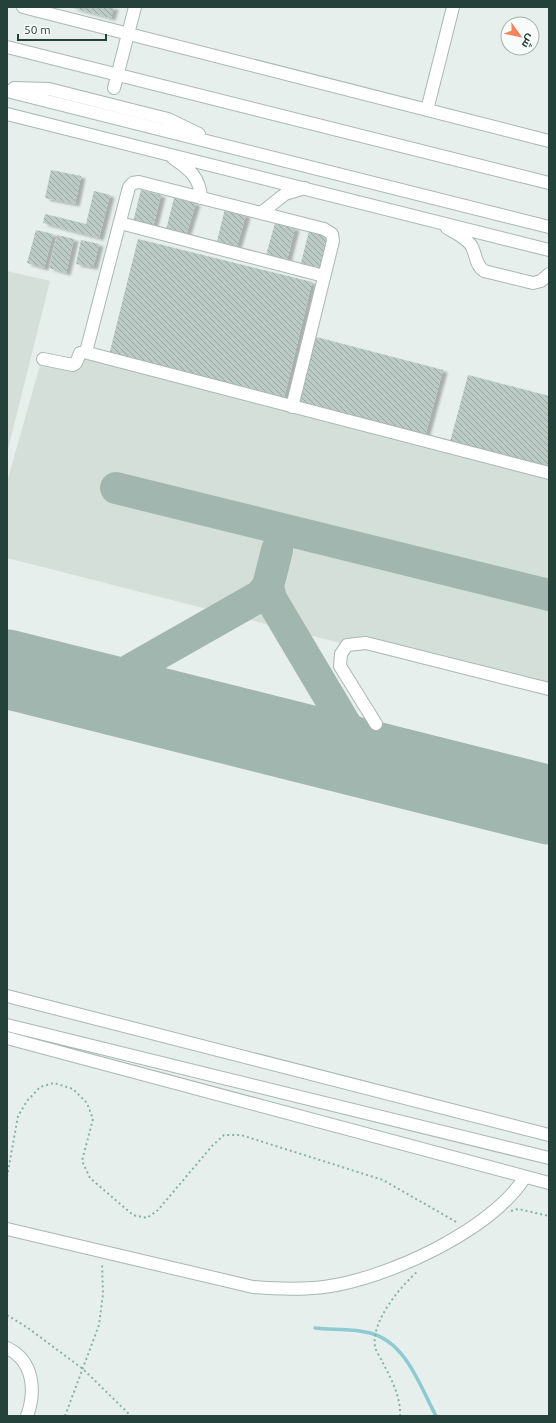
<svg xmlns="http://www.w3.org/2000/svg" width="556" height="1423" viewBox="0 0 556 1423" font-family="Ubuntu,Cairo,sans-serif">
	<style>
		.built { fill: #d4dfda }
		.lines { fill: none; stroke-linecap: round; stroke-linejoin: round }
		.stream { stroke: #8ec9d4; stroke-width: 3.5 }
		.taxiway { stroke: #a2b6b0; stroke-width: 32 }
		.runway { stroke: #a2b6b0; stroke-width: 79 }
		.building { fill: url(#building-back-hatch); filter: url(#shadow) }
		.minor-casing { stroke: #a8b8b2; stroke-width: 14 }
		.path { stroke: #86b3a5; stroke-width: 2; stroke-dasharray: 2 3; stroke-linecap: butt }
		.minor { stroke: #fff; stroke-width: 12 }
	</style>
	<defs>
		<pattern id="building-back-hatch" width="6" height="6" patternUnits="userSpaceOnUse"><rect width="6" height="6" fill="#bbcac4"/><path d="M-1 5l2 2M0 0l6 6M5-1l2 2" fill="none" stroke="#98a6a0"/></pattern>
		<filter id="shadow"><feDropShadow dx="4.5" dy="2.5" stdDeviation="1" flood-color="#0004"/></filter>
	</defs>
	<rect width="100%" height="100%" fill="#e6efeb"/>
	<!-- built -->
	<path class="built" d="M7,271l43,10 -43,172z
		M80,348l469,119v229l-542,-138v-76l35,-124 32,5z"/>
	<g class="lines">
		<!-- stream -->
		<path class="stream" d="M315,1328c17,2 38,0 55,5 36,9 50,53 66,83"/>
		<!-- taxiway -->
		<path class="taxiway" d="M116,488l433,107
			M268,586l9,-36
			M85,688l23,-6 20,-11 132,-75 8,-10 3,13 76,128 11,18 17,17"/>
		<!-- runway -->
		<path class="runway" d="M7,669l542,136"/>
	</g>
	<!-- building -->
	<path class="building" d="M70,7h44l-3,11z
		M51,170l30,6 -6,28 -30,-6z
		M141,190l20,5 -8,32 -20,-5z
		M94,191l16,4 -11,43 -56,-15 2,-9 41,10z
		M174,198l22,5 -10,32 -20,-5z
		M225,209l21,6 -9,31 -20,-5z
		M275,223l20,5 -8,32 -21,-5z
		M36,230l17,4 -9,34 -17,-5z
		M309,231l21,5 -8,32 -21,-5z
		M57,235l17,4 -8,34 -17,-5z
		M138,239l174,43 -28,116 -175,-43z
		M81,240l18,4 -6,23 -17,-3z
		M316,337l127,33 -18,66 -127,-33z
		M468,375l81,21v71l-99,-25z"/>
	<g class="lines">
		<!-- minor casing -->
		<g class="minor-casing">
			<path id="minor" d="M23,7l526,134
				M7,47l542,136
				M14,88l35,1 87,22 32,8 31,15
				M114,88l21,-81
				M7,91l542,136
				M427,110l26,-103
				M7,114l542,136
				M173,158c16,11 27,19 28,40
				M261,213l24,-19 20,-6
				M120,223l204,53
				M447,228c9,5 18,9 24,17 5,8 4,20 13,26l49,12 8,-2 8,-7
				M86,352l43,-165 4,-4 6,-1 185,47 8,5 1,7 -41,166
				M43,359l30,6 3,-2 4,-10 4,-1 465,121
				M376,724l-36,-58 1,-12 6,-9 19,-2 183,46
				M7,996l542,139
				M7,1025l542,133
				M7,1038l542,145
				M7,1229l246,58c24,2 47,3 71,0 62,-8 167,-56 201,-110
				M7,1348c27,13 29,43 20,68"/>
		</g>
		<!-- path -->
		<path class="path" d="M7,1177l11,-61 9,-15 13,-14 14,-4 19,6 14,14 6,16 -11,42 8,17 43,37 14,3 11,-8 54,-64 12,-11h17l142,45 75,43
			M511,1211l7,-2 31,7
			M7,1315l21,13 55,41 48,47
			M65,1416l34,-91 4,-31 -1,-31
			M400,1416c1,-20 -9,-37 -18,-55 -2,-4 -6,-10 -7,-14 -4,-26 25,-60 43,-76"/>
		<!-- minor -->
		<use href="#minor" class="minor"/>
	</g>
	<!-- border -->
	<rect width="556" height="1423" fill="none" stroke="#24423a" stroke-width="16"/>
	<!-- north arrow -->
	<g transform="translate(520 36) rotate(123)"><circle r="19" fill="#f7fbf9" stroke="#a3b1ad"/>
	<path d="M0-3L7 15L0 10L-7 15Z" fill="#f4845f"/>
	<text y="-6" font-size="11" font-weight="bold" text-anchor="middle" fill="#24423a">ش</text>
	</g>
	<!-- scale -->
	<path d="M18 34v6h88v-6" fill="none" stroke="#24423a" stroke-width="2"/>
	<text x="24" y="34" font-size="12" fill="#24423a" stroke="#f7fbf9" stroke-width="3" paint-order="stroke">50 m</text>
</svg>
